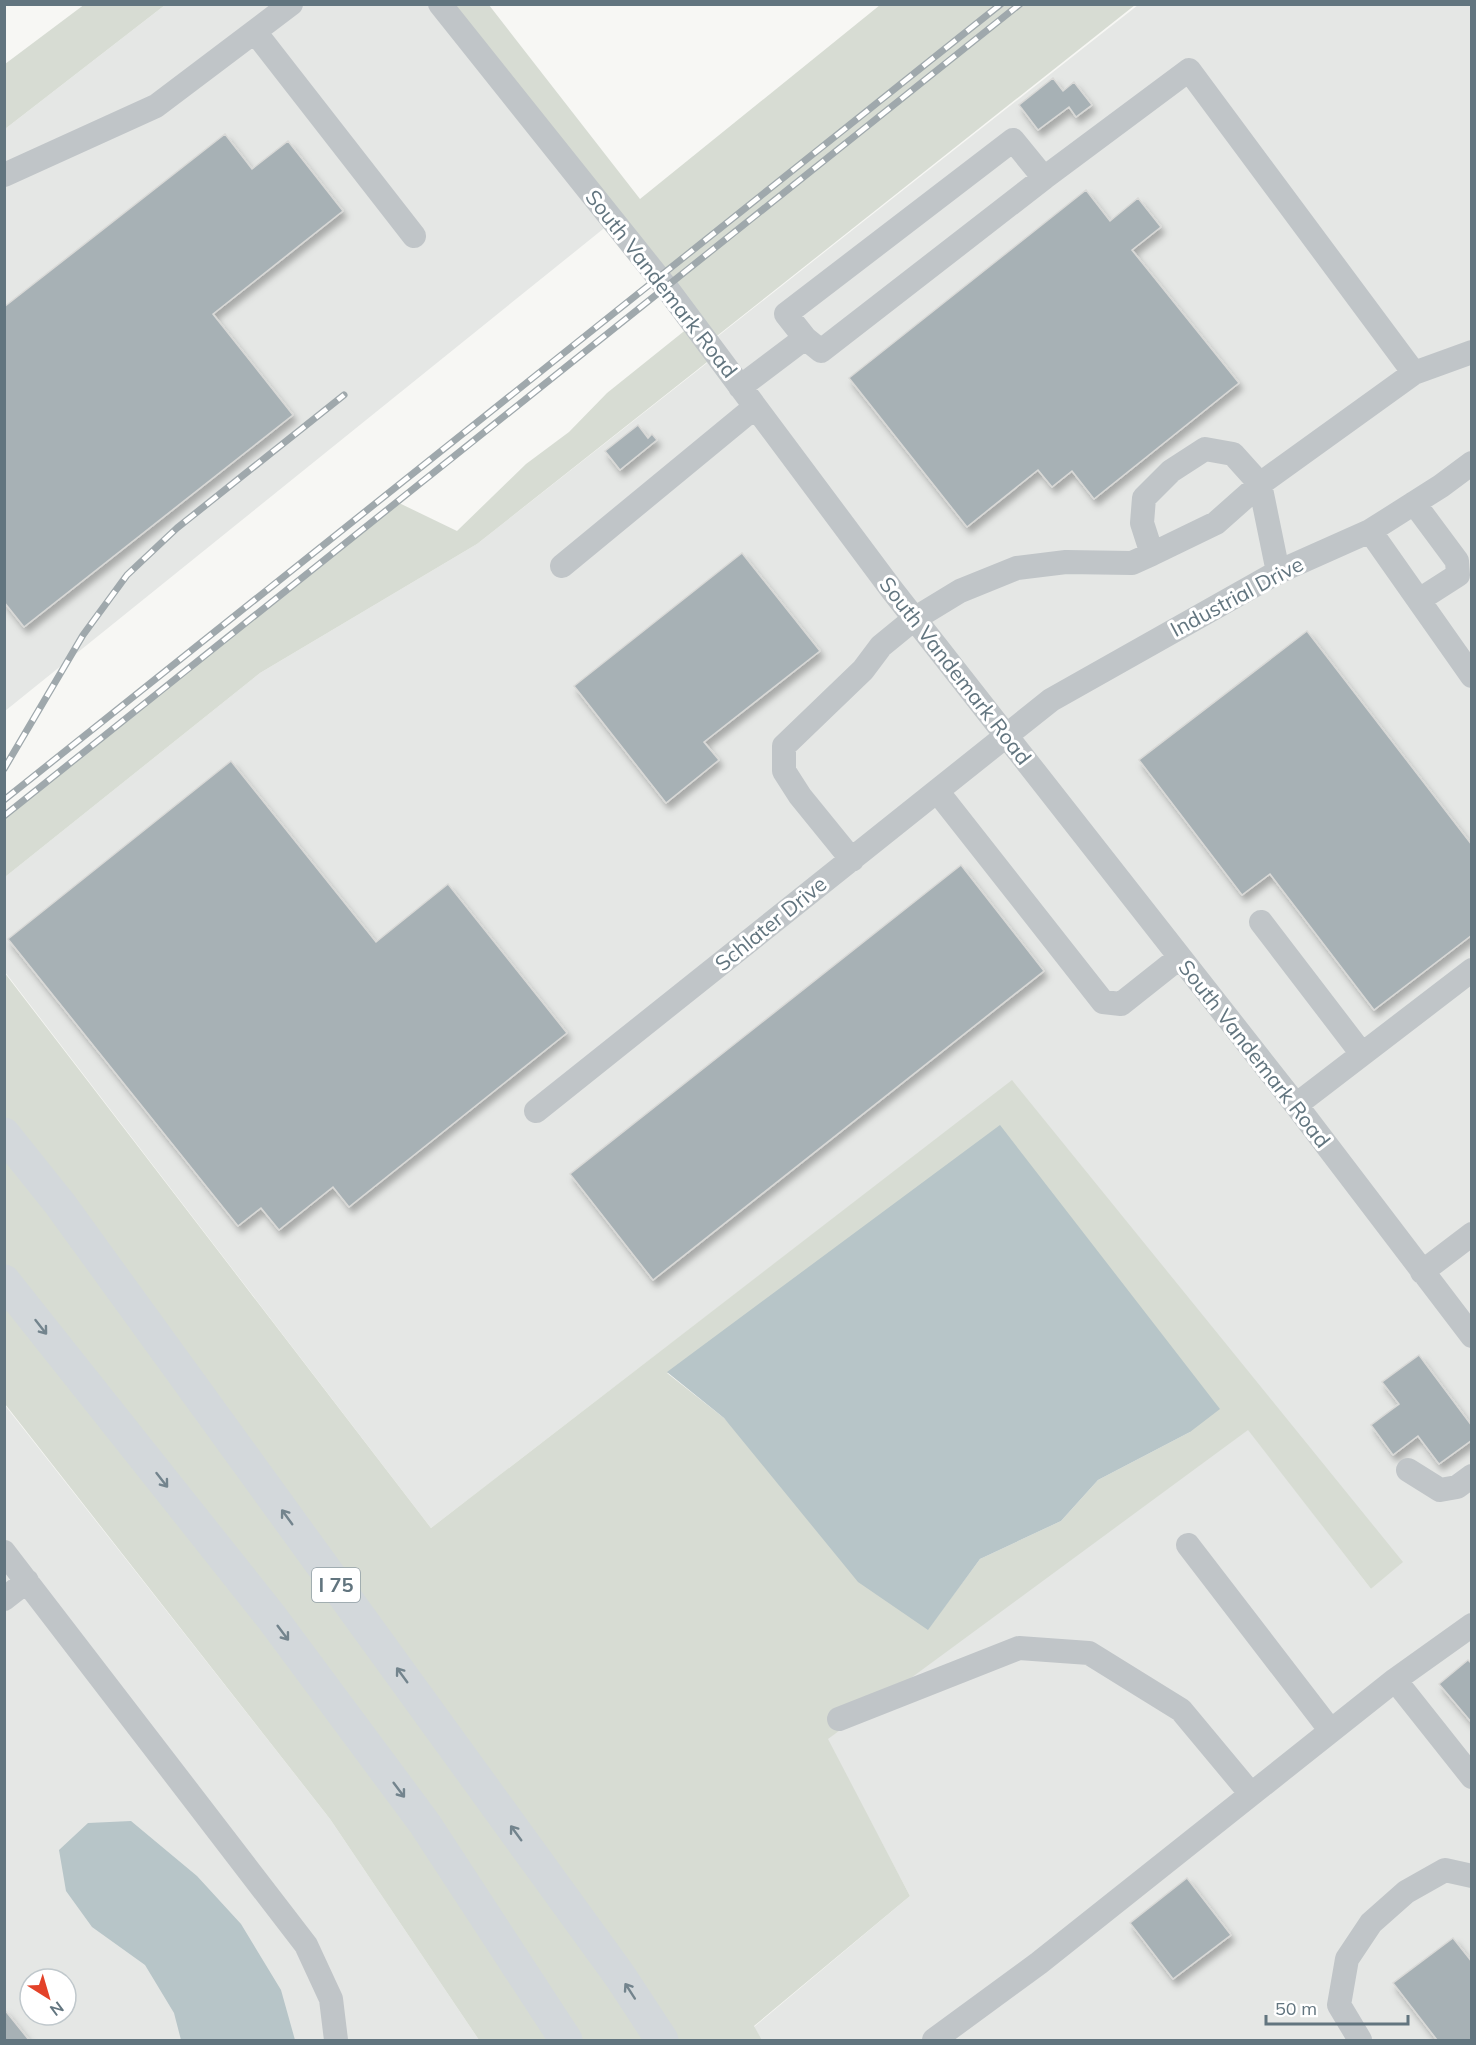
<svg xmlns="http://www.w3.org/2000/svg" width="1476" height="2045" viewBox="0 0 1476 2045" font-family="Mulish,sans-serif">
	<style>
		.built { fill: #e5e7e5; fill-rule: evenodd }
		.green { fill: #d7dcd3; fill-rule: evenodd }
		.water { fill: #b7c5c8 }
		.building { fill: #a7b1b5; stroke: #d9d9d7; stroke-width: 1.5; filter: url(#shadow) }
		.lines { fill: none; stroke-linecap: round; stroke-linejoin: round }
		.minor { stroke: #c0c5c8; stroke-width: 24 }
		.highway { stroke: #d3d8db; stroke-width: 33 }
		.rail-casing { stroke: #9fa8ac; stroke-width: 7 }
		.rail { stroke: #fff; stroke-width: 4.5; stroke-dasharray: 14; stroke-linecap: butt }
		.oneway { stroke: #73848d }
		.labels { text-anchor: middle; stroke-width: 6; stroke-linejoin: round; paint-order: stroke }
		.shield { fill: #fff; stroke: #919ea5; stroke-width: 1.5 }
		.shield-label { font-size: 20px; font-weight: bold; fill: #62757f }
		.street-label { font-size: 21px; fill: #62757f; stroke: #fff }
	</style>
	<defs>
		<filter id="shadow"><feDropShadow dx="3.5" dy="6" stdDeviation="3" flood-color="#0004"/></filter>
	</defs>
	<rect width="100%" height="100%" fill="#f7f7f4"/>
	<!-- built -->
	<path class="built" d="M165,5h275l173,216 -608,490v-582z
		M1138,5h333v2035h-709l-8,-13 156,-131 -83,-157 421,-310 123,160 31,-27 -390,-481 -581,447 -426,-556v-95l255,-204 217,-129 239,-188 -8,-12z
		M4,1404l326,415 149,221h-474zM30,1979h36v36h-36z"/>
	<!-- green -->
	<path class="green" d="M85,4l80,1 -160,124v-65z
		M440,5h49l151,194 240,-194h255l-427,338 8,12 -239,189 -217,129 -255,204v-61l392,-314 60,29 69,-67 43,-32 38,-39 86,-69z
		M4,972l427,556 581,-448 391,482 -32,27 -123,-159 -420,309 82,157 -156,130 8,14h-283l-149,-221 -325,-415zM667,1373l523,59 -92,48 -37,41 -81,38 -52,70 -204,-211z"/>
	<!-- water -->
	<path class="water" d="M1000,1125l220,284 -30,23 -92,48 -37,41 -81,38 -52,71 -70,-48 -134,-164 -57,-46z
		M131,1821l66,55 44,48 40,66 14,50h-114l-7,-27 -29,-48 -53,-38 -26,-36 -7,-41 29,-27z"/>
	<!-- building -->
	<path class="building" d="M1053,78l10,13 11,-9 18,23 -16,12 -7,-10 -31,23 -19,-25z
		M225,134l27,35 36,-28 55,70 -130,103 80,101 -269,212 -20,-25v-295z
		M1086,190l24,31 28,-23 23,29 -29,23 107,133 -145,116 -22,-28 -20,16 -14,-17 -71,57 -118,-149z
		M638,425l10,13 4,-4 5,6 -37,30 -15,-19z
		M742,553l78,98 -116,91 15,18 -53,43 -92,-117z
		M1307,631l165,214v90l-98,75 -104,-136 -28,21 -103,-135z
		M231,761l145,181 72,-58 119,149 -218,174 -16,-20 -54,43 -18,-22 -23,18 -230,-287z
		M961,865l83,106 -391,309 -83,-106z
		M1419,1355l53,71v14l-33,24 -21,-28 -25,19 -22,-30 28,-21 -17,-22z
		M1468,1660l4,4v59l-33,-39z
		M1187,1878l44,57 -58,44 -43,-56z
		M1453,1938l19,24v78h-35l-44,-57z
		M4,2009l25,31h-25z"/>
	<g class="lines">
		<!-- minor -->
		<path class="minor" d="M440,4l226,283 226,303 404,515 176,231
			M255,32l159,204
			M4,175l152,-69 135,-102
			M805,338l16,13 223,-173
			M740,387l65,-49 -19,-24 227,-174 31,38 145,-108 225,303
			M1414,503l43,58 1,14 -39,25
			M1370,531l102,145
			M1152,554l-10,-31 2,-25 27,-27 34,-22 28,5 27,30 18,88
			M562,566l193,-159
			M937,791l166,211 18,2 58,-46
			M852,860l-52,-64 -16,-25v-25l79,-76 18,-24 33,-27 46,-28 57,-23 49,-6 66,1 20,-9 64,-31 44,-39 154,-111 58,-21
			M1261,922l101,132
			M1296,1105l176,-135
			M536,1111l515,-411 227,-128 92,-41 71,-45 31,-23
			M1422,1272l50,-38
			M1408,1470l32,20 17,-3 15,-11
			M1188,1545l143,186
			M4,1552l302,393 25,54 5,41
			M4,1599l23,-18
			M1472,1625l-77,55 77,97
			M839,1719l180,-71 70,5 92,57 70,84
			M934,2040l105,-77 356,-283
			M1360,2040l-21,-35 8,-46 24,-36 35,-31 39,-22 27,6"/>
		<!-- highway -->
		<path class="highway" d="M4,1134l56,70 560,772 42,64
			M4,1281l268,337 153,206 141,216"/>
		<!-- rail casing -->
		<g class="rail-casing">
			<path id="rail" d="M4,769l79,-134 44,-60 50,-47 167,-133
				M4,800l997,-796
				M4,816l1016,-812"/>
		</g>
		<!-- rail -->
		<use href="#rail" class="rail"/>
	</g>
	<!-- one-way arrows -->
	<defs><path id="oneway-shaft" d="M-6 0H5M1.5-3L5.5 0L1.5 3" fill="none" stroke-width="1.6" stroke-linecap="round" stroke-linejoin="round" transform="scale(1.5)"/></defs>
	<g class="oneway">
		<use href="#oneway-shaft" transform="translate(41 1327) rotate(52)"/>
		<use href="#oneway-shaft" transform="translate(162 1480) rotate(52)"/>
		<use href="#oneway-shaft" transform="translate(287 1517) rotate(-126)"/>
		<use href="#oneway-shaft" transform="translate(283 1633) rotate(53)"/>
		<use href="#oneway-shaft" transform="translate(402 1675) rotate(-126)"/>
		<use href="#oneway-shaft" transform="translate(399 1790) rotate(53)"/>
		<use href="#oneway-shaft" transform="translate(516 1833) rotate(-126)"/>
		<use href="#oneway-shaft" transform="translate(630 1991) rotate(-123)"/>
	</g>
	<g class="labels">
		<!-- shield labels -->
		<rect class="shield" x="312" y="1568" width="48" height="34" rx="4.5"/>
		<g class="shield-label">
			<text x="336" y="1592">I 75</text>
		</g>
		<!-- street labels -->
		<g class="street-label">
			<text transform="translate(661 284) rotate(52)" y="7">South Vandemark Road</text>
			<text transform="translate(1237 597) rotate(-28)" y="7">Industrial Drive</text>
			<text transform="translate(955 671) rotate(52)" y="7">South Vandemark Road</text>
			<text transform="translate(771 924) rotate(-39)" y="7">Schlater Drive</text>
			<text transform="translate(1254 1054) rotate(52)" y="7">South Vandemark Road</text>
		</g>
	</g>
	<!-- border -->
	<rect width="1476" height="2045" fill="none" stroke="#62757f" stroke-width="12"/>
	<!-- north arrow -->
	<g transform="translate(48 1997) rotate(143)"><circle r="28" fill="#ffffff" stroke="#c0c8cc" stroke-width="1.5"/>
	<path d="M0-4.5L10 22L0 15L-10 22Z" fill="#e34229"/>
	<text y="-9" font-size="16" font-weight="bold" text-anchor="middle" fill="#62757f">N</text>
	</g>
	<!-- scale -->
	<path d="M1266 2015v9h142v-9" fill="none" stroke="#62757f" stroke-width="3"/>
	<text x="1275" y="2015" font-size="18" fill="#62757f" stroke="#ffffff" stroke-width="4.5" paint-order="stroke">50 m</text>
</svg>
